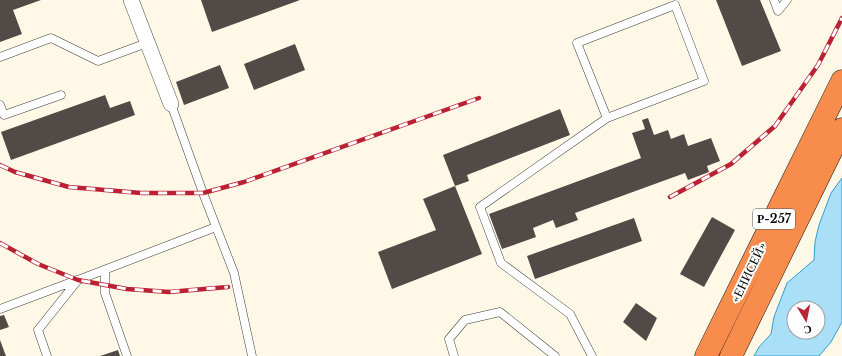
<svg xmlns="http://www.w3.org/2000/svg" width="842" height="356" viewBox="0 0 842 356" font-family="'Libre Baskerville',serif">
	<style>
		.water { fill: #aae0f7; stroke: #319cce; fill-rule: evenodd }
		.building { fill: #524a46 }
		.lines { fill: none; stroke-linecap: round; stroke-linejoin: round }
		.lane-casing { stroke: #3d3d3d; stroke-width: 9 }
		.street-casing { stroke: #3d3d3d; stroke-width: 16 }
		.highway-casing { stroke: #1b1b1b; stroke-width: 23 }
		.lane { stroke: #fff; stroke-width: 8 }
		.street { stroke: #fff; stroke-width: 15 }
		.highway { stroke: #f78c4c; stroke-width: 22 }
		.rail-casing { stroke: #ba2135; stroke-width: 4.5 }
		.rail { stroke: #fff; stroke-width: 3; stroke-dasharray: 9; stroke-linecap: butt }
		.labels { text-anchor: middle; stroke-width: 4; stroke-linejoin: round; paint-order: stroke }
		.shield { fill: #fff; stroke: #545454; stroke-width: 1 }
		.shield-label { font-size: 12px; font-weight: bold; fill: #0a0a0a }
		.street-label { font-size: 13px; fill: #0a0a0a; stroke: #fff }
	</style>
	<rect width="100%" height="100%" fill="#fff8e6"/>
	<!-- water -->
	<path class="water" d="M842,178v144l-11,20 -12,14h-65l5,-9 12,-13 3,-17 13,-34 27,-23 1,-18 4,-17 12,-32zM794,308h24v24h-24z"/>
	<!-- building -->
	<path class="building" d="M0,0h41l-28,10 9,24 -22,8z
		M201,0h99l-88,32z
		M716,0h44l21,51 -39,15z
		M295,44l10,26 -51,20 -10,-26z
		M220,65l9,23 -45,17 -8,-23z
		M105,95l5,13 20,-7 5,14 -124,45 -10,-28z
		M560,109l10,26 -103,40 2,6 -14,5 -12,-31z
		M648,118l6,17 14,-5 3,9 13,-5 4,12 23,-8 9,23 -13,5 2,6 -21,8 -3,-7 -110,40 3,7 -22,8 -3,-8 -20,8 3,9 -34,12 -13,-35 152,-56 -9,-25 13,-4 -3,-9z
		M455,186l27,68 -90,35 -14,-37 58,-22 -13,-31z
		M712,217l23,13 -31,57 -24,-13z
		M634,218l8,23 -107,38 -8,-23z
		M636,303l21,15 -11,23 -23,-19z
		M4,315l5,12 -9,3v-14z
		M0,340l6,16h-6z
		M118,350l2,6h-20z"/>
	<g class="lines">
		<!-- lane casing -->
		<g class="lane-casing">
			<path id="lane" d="M774,0l4,11 9,-11
				M0,57l51,-19 47,23 49,-18
				M171,104l32,89 31,80 18,83
				M0,105l4,10 57,-20
				M105,270v23l22,63
				M0,309l77,-29
				M47,356l-9,-26 40,-50 138,-53
				M454,356l-5,-17 16,-19 35,-8 55,44
				M592,356l-22,-42 -69,-51 -21,-56 127,-89 97,-37 -29,-76 -98,38 30,75"/>
		</g>
		<!-- street casing -->
		<g class="street-casing">
			<path id="street" d="M131,0l40,104"/>
		</g>
		<!-- highway casing -->
		<g class="highway-casing">
			<path id="highway" d="M706,356l136,-275
				M731,356l111,-227"/>
		</g>
		<!-- lane -->
		<use href="#lane" class="lane"/>
		<!-- street -->
		<use href="#street" class="street"/>
		<!-- highway -->
		<use href="#highway" class="highway"/>
		<!-- rail casing -->
		<g class="rail-casing">
			<path id="rail" d="M0,165l15,7 54,15 72,6h62l41,-11 235,-84
				M670,197l61,-33 44,-38 43,-61 24,-47
				M0,243l38,21 40,16 49,9 42,3 59,-5"/>
		</g>
		<!-- rail -->
		<use href="#rail" class="rail"/>
	</g>
	<g class="labels">
		<!-- shield labels -->
		<rect class="shield" x="753" y="209" width="42" height="20" rx="3"/>
		<g class="shield-label">
			<text x="774" y="223">Р-257</text>
		</g>
		<!-- street labels -->
		<g class="street-label">
			<text transform="translate(748 272) rotate(-64)" y="5">«ЕНИСЕЙ»</text>
		</g>
	</g>
	<!-- north arrow -->
	<g transform="translate(806 320) rotate(170)"><circle r="19" fill="#ffffff" stroke="#9d9d9d"/>
	<path d="M0-3L7 15L0 10L-7 15Z" fill="#ba2135"/>
	<text y="-6" font-size="11" font-weight="bold" text-anchor="middle" fill="#0a0a0a">С</text>
	</g>
</svg>
